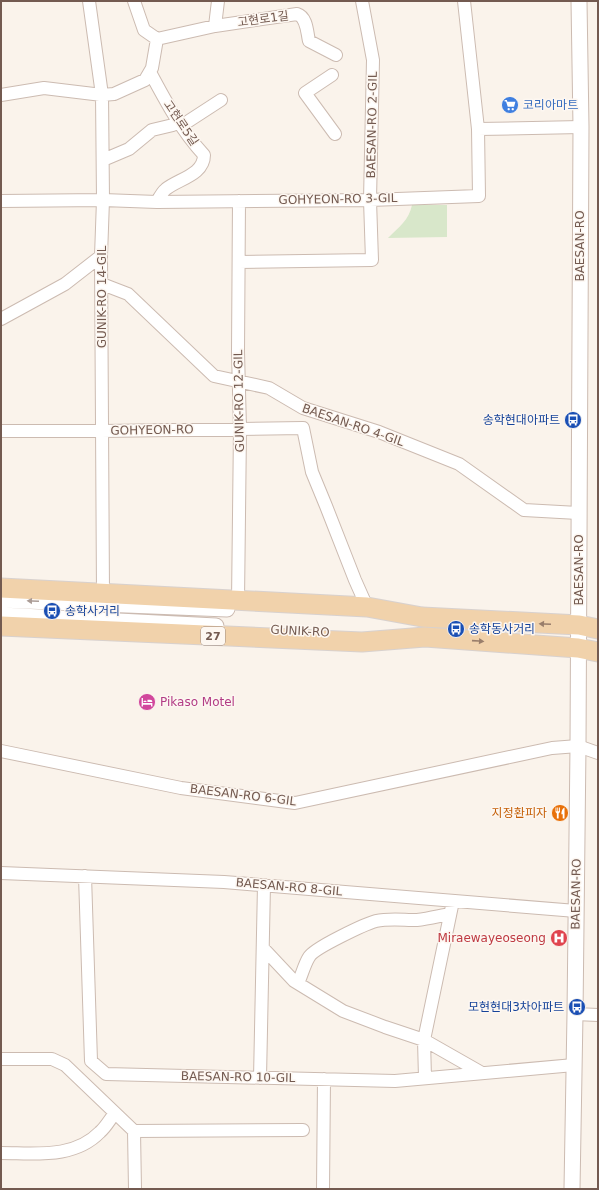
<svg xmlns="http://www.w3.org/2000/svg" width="599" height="1190" viewBox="0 0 599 1190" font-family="'DejaVu Sans','Noto Sans KR',sans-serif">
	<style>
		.green { fill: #d8e7ca }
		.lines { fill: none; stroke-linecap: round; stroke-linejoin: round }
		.minor-casing { stroke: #ccbbb1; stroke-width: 14 }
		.tertiary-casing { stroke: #ccbbb1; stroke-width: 17 }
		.primary-casing { stroke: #d8d1ce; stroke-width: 21 }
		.minor { stroke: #fff; stroke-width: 12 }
		.tertiary { stroke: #fff; stroke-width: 15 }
		.primary { stroke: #f1d2ab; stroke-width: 19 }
		.oneway { fill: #ab9c96 }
		.oneway2 { fill: #997e6b }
		.labels { text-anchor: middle; stroke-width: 3; stroke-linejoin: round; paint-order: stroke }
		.shield { fill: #fdf7f1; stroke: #9c8980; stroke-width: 1 }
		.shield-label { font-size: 11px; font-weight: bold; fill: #735a50 }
		.street-label { font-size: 12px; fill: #735a50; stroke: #fdf7f1 }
		.shop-label { font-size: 12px; fill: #366cbe; stroke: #fdf7f1; text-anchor: start }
		.transit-label { font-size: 12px; fill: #164399; stroke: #fdf7f1; text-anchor: end }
		.hotel-label { font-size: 12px; fill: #b23c85; stroke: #fdf7f1; text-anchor: start }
		.food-label { font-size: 12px; fill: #c56008; stroke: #fdf7f1; text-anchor: end }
		.health-label { font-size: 12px; fill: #be3a42; stroke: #fdf7f1; text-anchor: end }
	</style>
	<rect width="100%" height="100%" fill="#faf3eb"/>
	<!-- green -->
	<path class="green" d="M412,205h35v32l-59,1c11,-11 21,-18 24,-33z"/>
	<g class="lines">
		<!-- minor casing -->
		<g class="minor-casing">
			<path id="minor" d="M89,1l13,94 1,105 -2,56 2,337
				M134,1l10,29 13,9
				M215,26l82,-12c10,3 10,18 12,27l27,14
				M150,72c16,30 31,58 54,83 0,20 -26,24 -38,34 -4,3 -7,9 -9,13
				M332,75l-27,18 30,41
				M1,95l43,-7 58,7 12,-1 31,-14 7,-12 5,-29 58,-13 3,-25
				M181,126l40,-26
				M478,129l103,-2
				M103,160l26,-11 23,-19 21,-5 4,-5
				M1,201l102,-1 54,2 213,-2 109,-4 -1,-67 -14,-128
				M239,262l133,-2 -2,-60 3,-140 -11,-59
				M102,284l26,10 86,82 55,12 34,20 76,24 80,32 65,46 54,3
				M1,319l64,-35 36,-28
				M1,431h101l201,-3 9,44 14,34 29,74 12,27
				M238,601l2,-172 -2,-77 1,-151
				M1,751l180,37 114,15 257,-55 26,-2 20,7
				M1,873l223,9 352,29
				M85,876l6,185 15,13 289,7 179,-16
				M263,948l31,33 49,30 42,16 39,13 58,33
				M298,983c4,-8 6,-18 11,-26 5,-9 56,-33 67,-36 13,-3 27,-1 41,-1 11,-1 22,-4 33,-6
				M575,1014l23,1
				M1,1059h51l13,6 69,66 169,-1
				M260,1078l4,-193
				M425,1078l-1,-38 29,-139
				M134,1131l1,58
				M1,1153c34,0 73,6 99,-21 6,-5 10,-13 15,-19
				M323,1189l1,-110"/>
		</g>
		<!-- tertiary casing -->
		<g class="tertiary-casing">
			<path id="tertiary" d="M1,600l226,9
				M1,615l215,11
				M572,1189l3,-175 3,-268 3,-619 -2,-126"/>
		</g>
		<!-- primary casing -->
		<g class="primary-casing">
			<path id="primary" d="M1,588l366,19 55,10 157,8 19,4
				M1,626l361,16 63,-5 153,11 20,4"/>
		</g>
		<!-- minor -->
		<use href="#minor" class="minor"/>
		<!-- tertiary -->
		<use href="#tertiary" class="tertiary"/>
		<!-- primary -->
		<use href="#primary" class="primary"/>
	</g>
	<!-- one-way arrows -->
	<defs><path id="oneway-solid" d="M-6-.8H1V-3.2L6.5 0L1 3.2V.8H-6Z"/></defs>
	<use class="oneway" href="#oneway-solid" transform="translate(33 601) rotate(-178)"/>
	<g class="oneway2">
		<use href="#oneway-solid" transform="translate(545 624) rotate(-177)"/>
		<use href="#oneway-solid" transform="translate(478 641) rotate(4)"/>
	</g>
	<!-- icons -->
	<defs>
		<g id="supermarket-disc" transform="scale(0.9)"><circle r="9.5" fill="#3f7fe0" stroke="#fdf7f1"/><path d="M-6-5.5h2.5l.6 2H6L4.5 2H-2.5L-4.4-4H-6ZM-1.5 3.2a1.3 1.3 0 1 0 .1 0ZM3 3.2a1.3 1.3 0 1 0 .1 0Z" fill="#fff"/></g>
		<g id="bus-disc" transform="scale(0.9)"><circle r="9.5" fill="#1a4fb4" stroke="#fdf7f1"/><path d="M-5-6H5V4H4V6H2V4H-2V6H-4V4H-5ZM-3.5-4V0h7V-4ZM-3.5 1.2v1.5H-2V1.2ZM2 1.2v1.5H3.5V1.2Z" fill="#fff"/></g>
		<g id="hotel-disc" transform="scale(0.9)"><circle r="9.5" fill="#d1479c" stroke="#fdf7f1"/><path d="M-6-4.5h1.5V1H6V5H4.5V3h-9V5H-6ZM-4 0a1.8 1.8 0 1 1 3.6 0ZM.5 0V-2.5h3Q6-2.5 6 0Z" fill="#fff"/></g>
		<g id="restaurant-disc" transform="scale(0.9)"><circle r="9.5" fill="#e8710a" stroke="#fdf7f1"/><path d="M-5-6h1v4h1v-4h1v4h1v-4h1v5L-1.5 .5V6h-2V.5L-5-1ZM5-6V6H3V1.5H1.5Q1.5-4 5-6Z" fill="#fff"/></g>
		<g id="hospital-disc" transform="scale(0.9)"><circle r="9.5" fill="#e0444e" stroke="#fdf7f1"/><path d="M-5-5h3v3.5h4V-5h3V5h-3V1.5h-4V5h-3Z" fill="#fff"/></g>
	</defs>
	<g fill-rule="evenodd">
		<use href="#supermarket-disc" x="510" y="105"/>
		<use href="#bus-disc" x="573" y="420"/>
		<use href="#bus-disc" x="52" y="611"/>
		<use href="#bus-disc" x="456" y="629"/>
		<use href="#hotel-disc" x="147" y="702"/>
		<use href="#restaurant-disc" x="560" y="813"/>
		<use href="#hospital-disc" x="559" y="938"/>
		<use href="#bus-disc" x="577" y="1007"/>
	</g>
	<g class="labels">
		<!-- shield labels -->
		<rect class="shield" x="201" y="627" width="24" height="18" rx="3"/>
		<g class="shield-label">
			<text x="213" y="640">27</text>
		</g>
		<!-- street labels -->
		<g class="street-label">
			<text transform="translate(263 19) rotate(-8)" y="4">고현로1길</text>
			<text transform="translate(181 123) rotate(56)" y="4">고현로5길</text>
			<text transform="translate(372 125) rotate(-89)" y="4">BAESAN-RO 2-GIL</text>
			<text transform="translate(338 199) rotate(-1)" y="4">GOHYEON-RO 3-GIL</text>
			<text transform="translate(580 246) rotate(-90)" y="4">BAESAN-RO</text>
			<text transform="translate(102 297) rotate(-90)" y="4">GUNIK-RO 14-GIL</text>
			<text transform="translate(239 401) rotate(-91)" y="4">GUNIK-RO 12-GIL</text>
			<text transform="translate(353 425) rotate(19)" y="4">BAESAN-RO 4-GIL</text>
			<text transform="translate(152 430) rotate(-1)" y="4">GOHYEON-RO</text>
			<text transform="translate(579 570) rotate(-90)" y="4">BAESAN-RO</text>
			<text transform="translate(300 631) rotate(3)" y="4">GUNIK-RO</text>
			<text transform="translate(243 795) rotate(7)" y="4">BAESAN-RO 6-GIL</text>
			<text transform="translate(289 887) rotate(5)" y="4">BAESAN-RO 8-GIL</text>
			<text transform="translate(576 894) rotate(-89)" y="4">BAESAN-RO</text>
			<text transform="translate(238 1077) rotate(1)" y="4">BAESAN-RO 10-GIL</text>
		</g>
		<!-- shop labels -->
		<g class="shop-label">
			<text x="523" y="109">코리아마트</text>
		</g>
		<!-- transit labels -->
		<g class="transit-label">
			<text x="560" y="424">송학현대아파트</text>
			<text x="65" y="615" text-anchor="start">송학사거리</text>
			<text x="469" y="633" text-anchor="start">송학동사거리</text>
			<text x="564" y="1011">모현현대3차아파트</text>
		</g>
		<!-- hotel labels -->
		<g class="hotel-label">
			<text x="160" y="706">Pikaso Motel</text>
		</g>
		<!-- food labels -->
		<g class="food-label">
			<text x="547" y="817">지정환피자</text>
		</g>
		<!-- health labels -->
		<g class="health-label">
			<text x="546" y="942">Miraewayeoseong</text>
		</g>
	</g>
	<!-- border -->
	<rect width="599" height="1190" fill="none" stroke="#735a50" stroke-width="4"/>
</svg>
